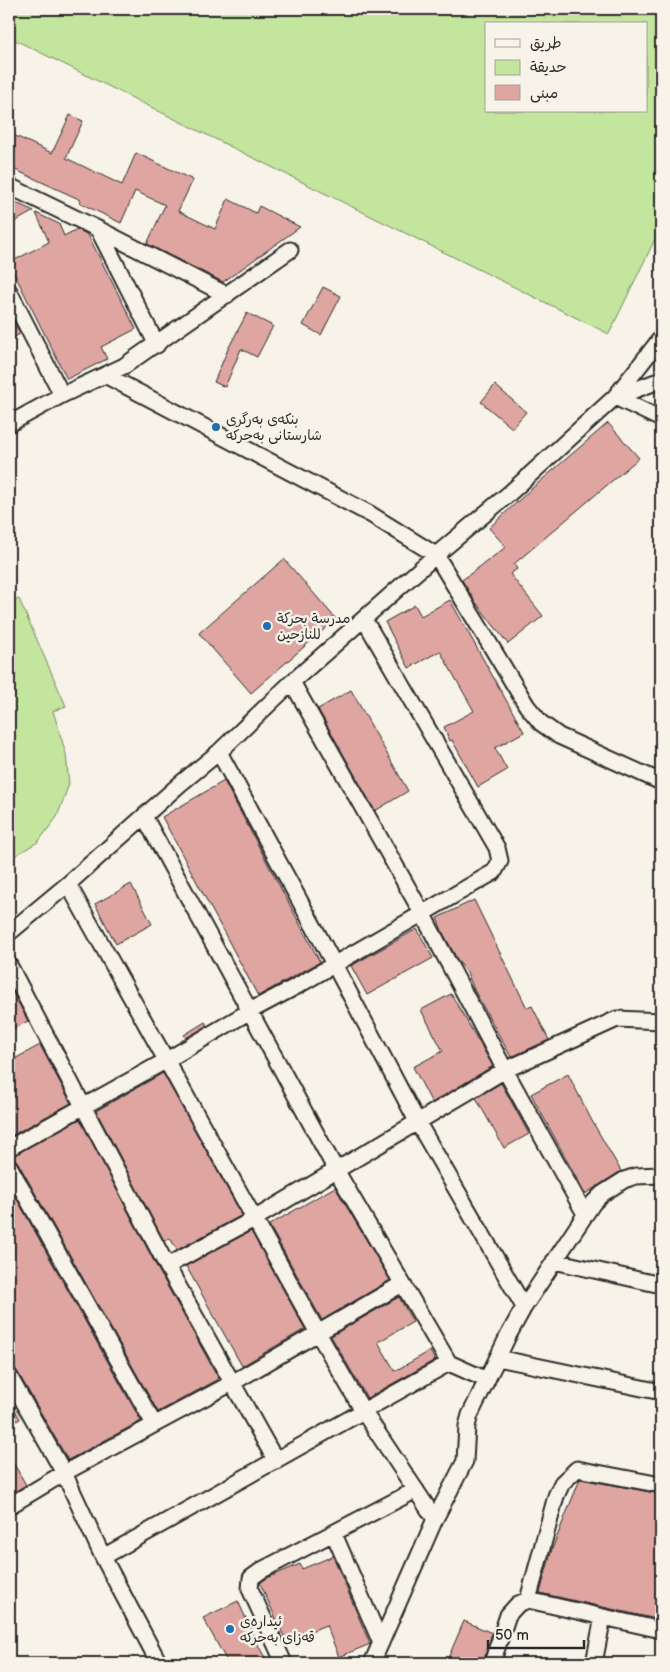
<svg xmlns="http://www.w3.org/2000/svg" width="670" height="1672" viewBox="0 0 670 1672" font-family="'Balsamiq Sans','Playpen Sans Arabic',sans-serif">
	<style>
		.green { fill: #c4e59d; stroke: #788864; fill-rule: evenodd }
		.building { fill: #dfa5a0; stroke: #2b2b2b }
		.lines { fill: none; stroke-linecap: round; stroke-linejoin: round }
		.street-casing { stroke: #2b2b2b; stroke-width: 19 }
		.street { stroke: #f7f3e8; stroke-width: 15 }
		.poi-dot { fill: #1f6fb2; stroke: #f7f3e8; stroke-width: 2 }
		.labels { text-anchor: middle; stroke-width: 5; stroke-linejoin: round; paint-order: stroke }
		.poi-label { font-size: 14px; fill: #2b2b2b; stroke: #f7f3e8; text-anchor: start }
	</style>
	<rect width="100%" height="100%" fill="#f7f3e8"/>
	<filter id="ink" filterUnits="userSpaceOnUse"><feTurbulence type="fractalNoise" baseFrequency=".02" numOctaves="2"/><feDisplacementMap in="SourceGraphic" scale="10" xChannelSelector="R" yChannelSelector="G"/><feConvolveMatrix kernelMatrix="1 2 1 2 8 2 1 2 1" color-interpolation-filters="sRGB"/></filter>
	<g filter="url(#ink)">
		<!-- green -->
		<path class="green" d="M9,9h652v218l-52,107 -600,-297zM486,24h160v87h-160z
			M19,599l47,107 -13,5 13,43 3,30 -12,33 -19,25 -29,17v-257z"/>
		<!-- building -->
		<path class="building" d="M70,115l13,6 -17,37 56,27 14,-32 57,27 -15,31 37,18 13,-30 28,14 3,-7 41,21 -77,55 -76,-38 18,-39 -30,-14 -14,32 -41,-20 1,-3 -72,-33v-34l43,20z
			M9,200l25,11 -25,14z
			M36,213l23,11 5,12 13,-7 11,6 48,94 -35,18 6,12 -40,20 -58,-116 40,-21z
			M323,287l18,9 -20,39 -18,-10z
			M9,311l11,23 -11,6z
			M247,313l26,13 -16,31 -16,-8 -16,38 -11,-5 14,-33z
			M495,385l31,27 -14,16 -31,-26z
			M608,423l31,35 -125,106 3,5 -7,5 33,42 -35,28 -34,-44 -12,-20 44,-33 -17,-19 41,-38z
			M284,559l52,60 -85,74 -52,-60z
			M450,600l74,132 -29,16 12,22 -29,17 -26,-47 -2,1 -6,-14 30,-16 -34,-60 -31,17 -24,-46 30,-17 6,11z
			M351,690l57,101 -33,20 -57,-102z
			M224,781l96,181 -62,34 -96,-179z
			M131,884l21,40 -36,20 -21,-40z
			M474,900l53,108 5,-2 17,34 -38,17 -37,-67 -7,-18 -9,-11 -15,-28 -6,-15z
			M417,929l16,29 -66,37 -16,-29z
			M9,985l19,36 -19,10z
			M451,994l42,72 -61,37 -19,-36 30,-16 -22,-41z
			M205,1022l2,4 -21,12 -2,-3z
			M40,1045l31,58 -62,34v-75z
			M163,1073l79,142 -65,35 -7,-12 -6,3 -68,-130z
			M568,1074l24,47 29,50 -36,23 -54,-100z
			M501,1083l28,51 -25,14 -28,-50z
			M80,1119l79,152 60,108 -61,33 -141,-251 -6,-4z
			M9,1185l132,236 -73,39 -51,-89 -8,-12z
			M335,1187l55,93 -68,40 -53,-95z
			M251,1231l54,98 -63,37 -56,-100z
			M399,1297l14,25 -35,20 17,29 35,-20 5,9 -68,38 -36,-62z
			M9,1399l11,20 -11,6z
			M9,1455l17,30 -17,10z
			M580,1479l81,15v126l-121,-27 12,-44z
			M333,1556l37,88 -31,13 -13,-32 -40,16 -26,-58 7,-5 33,-14 2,5z
			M238,1601l20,44 10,18h-40l-25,-45z
			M464,1621l28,12 -9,30h-37z"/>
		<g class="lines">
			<!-- street casing -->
			<g class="street-casing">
				<path id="street" d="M9,186l89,43 129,66
					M98,229l59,116
					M9,291l53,104
					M107,376l263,138 66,41 91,151 14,17 18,13 102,46
					M615,397l46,22
					M616,397l45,-17
					M9,424l53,-29 62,-29 166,-116
					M292,682l130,231 83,157 80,144
					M219,752l115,212 84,159 106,184
					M144,816l192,354 113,193 38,17
					M68,884l250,449 45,78 72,108
					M9,933l59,-49 112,-100 39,-32 73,-70 144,-127 75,-63 104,-95 46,-59
					M9,965l158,301 109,195
					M9,1148l158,-88 83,-49 47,-25 197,-114 6,-11 -3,-13 -133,-229
					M9,1166l145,258
					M554,1261l107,24
					M167,1266l87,-47 251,-149 112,-51 44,2
					M498,1358l163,34
					M9,1376l55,97 39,84 56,106
					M9,1506l55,-33 168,-90 170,-99
					M334,1534l47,109
					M103,1557l346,-194
					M528,1600l28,-104 6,-13 15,-14 84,16
					M284,1663l-34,-74 1,-11 11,-8 154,-80
					M372,1663l63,-144 30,-58 2,-35 3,-11 38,-79 16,-29 69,-104 9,-9 22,-14 12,-4 25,-1
					M492,1663l16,-48 10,-11 10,-4 133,30
					M594,1663l9,-46"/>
			</g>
			<!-- street -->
			<use href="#street" class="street"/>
		</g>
	</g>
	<!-- markers -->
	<g class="poi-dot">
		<circle cx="216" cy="427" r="5"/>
		<circle cx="267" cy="626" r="5"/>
		<circle cx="230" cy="1629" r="5"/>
	</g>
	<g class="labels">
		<!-- poi labels -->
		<g class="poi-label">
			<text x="226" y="424">بنکەی بەرگری<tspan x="226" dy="16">شارستانی بەحرکە</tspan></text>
			<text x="277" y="623">مدرسة بحركة<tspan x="277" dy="16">للنازحين</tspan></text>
			<text x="240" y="1626">ئیدارەی<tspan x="240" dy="16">قەزای بەحرکە</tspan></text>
		</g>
	</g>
	<!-- margin -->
	<rect width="670" height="1672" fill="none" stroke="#f7f3e8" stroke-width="30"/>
	<rect x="15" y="15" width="640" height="1642" fill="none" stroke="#2b2b2b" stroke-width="2" filter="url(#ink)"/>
	<!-- legend -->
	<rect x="485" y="22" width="162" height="90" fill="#f7f3e8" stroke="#a5a39c"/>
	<rect x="495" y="39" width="25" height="8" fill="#f7f3e8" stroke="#a5a39c"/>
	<text x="530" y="48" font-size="15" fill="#2b2b2b">طريق</text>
	<rect x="495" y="60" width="25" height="15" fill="#c4e59d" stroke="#a5a39c"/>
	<text x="530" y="72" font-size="15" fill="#2b2b2b">حديقة</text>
	<rect x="495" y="85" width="25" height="15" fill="#dfa5a0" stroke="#a5a39c"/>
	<text x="530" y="98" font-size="15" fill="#2b2b2b">مبنى</text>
	<!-- scale -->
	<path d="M488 1640v8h96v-8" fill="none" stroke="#2b2b2b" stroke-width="2.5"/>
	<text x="495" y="1640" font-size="15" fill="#2b2b2b" stroke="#f7f3e8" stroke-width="4" paint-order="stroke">50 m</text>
</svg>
